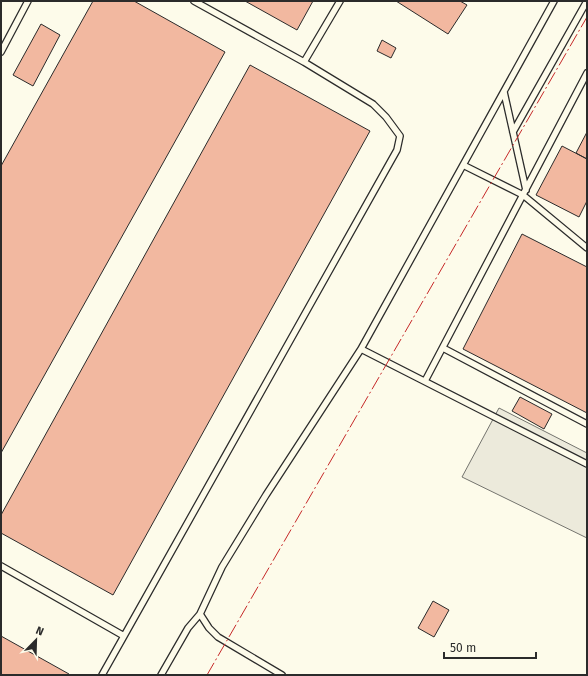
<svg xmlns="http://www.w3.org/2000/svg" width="588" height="676" viewBox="0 0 588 676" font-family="'Fira Sans',sans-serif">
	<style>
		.parking { fill: #eceadb; stroke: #74746e }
		.building { fill: #f2b8a0; stroke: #2b2b2b }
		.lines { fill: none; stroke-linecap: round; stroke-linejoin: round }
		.service-casing { stroke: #2b2b2b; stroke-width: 8 }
		.service { stroke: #fdfbea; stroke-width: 5.5 }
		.power { stroke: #c62828; stroke-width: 1; stroke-dasharray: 14 3 2 3; stroke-linecap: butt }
	</style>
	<rect width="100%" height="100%" fill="#fdfbea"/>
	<!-- parking -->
	<path class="parking" d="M499,408l88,45v85l-125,-61z"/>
	<!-- building -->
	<path class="building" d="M93,1h41l91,51 -224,401v-287z
		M245,1h68l-16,29z
		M396,1h64l7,4 -19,29z
		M41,24l19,11 -27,51 -20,-11z
		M382,40l14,8 -5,10 -14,-7z
		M250,65l120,66 -257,464 -112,-62v-18z
		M587,132v27l-11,-6z
		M562,146l25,13v42l-8,16 -43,-22z
		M522,234l65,33v146l-124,-64z
		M520,397l32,17 -8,15 -32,-18z
		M433,601l16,9 -15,27 -16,-9z
		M1,636l68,38v1h-68z"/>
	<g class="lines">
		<!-- service casing -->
		<g class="service-casing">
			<path id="service" d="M194,1l110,61 36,-61
				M554,1l-193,348 226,115
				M1,52l27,-51
				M504,92l22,98
				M513,132l74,-131
				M463,165l60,30 64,53
				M443,348l144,76
				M425,381l162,-308
				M1,566l123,70 273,-486 3,-14 -14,-19 -13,-13 -69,-42
				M102,675l22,-39
				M161,675l27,-47 12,-14
				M282,675l-64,-38 -9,-9 -9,-14 22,-47 44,-72 95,-146"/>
		</g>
		<!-- service -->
		<use href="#service" class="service"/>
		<!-- power -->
		<path class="power" d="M207,675l380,-658"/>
	</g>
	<!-- border -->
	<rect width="588" height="676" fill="none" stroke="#2b2b2b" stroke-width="4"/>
	<!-- north arrow -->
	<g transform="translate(36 640) rotate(23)" stroke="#fdfbea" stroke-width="3" paint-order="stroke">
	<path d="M0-3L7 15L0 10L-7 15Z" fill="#2b2b2b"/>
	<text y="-6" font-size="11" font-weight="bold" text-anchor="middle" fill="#2b2b2b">N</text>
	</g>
	<!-- scale -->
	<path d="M444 652v6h92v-6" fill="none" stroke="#2b2b2b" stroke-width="2"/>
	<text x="450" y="652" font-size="12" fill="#2b2b2b" stroke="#fdfbea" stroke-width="3" paint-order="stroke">50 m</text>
</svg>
